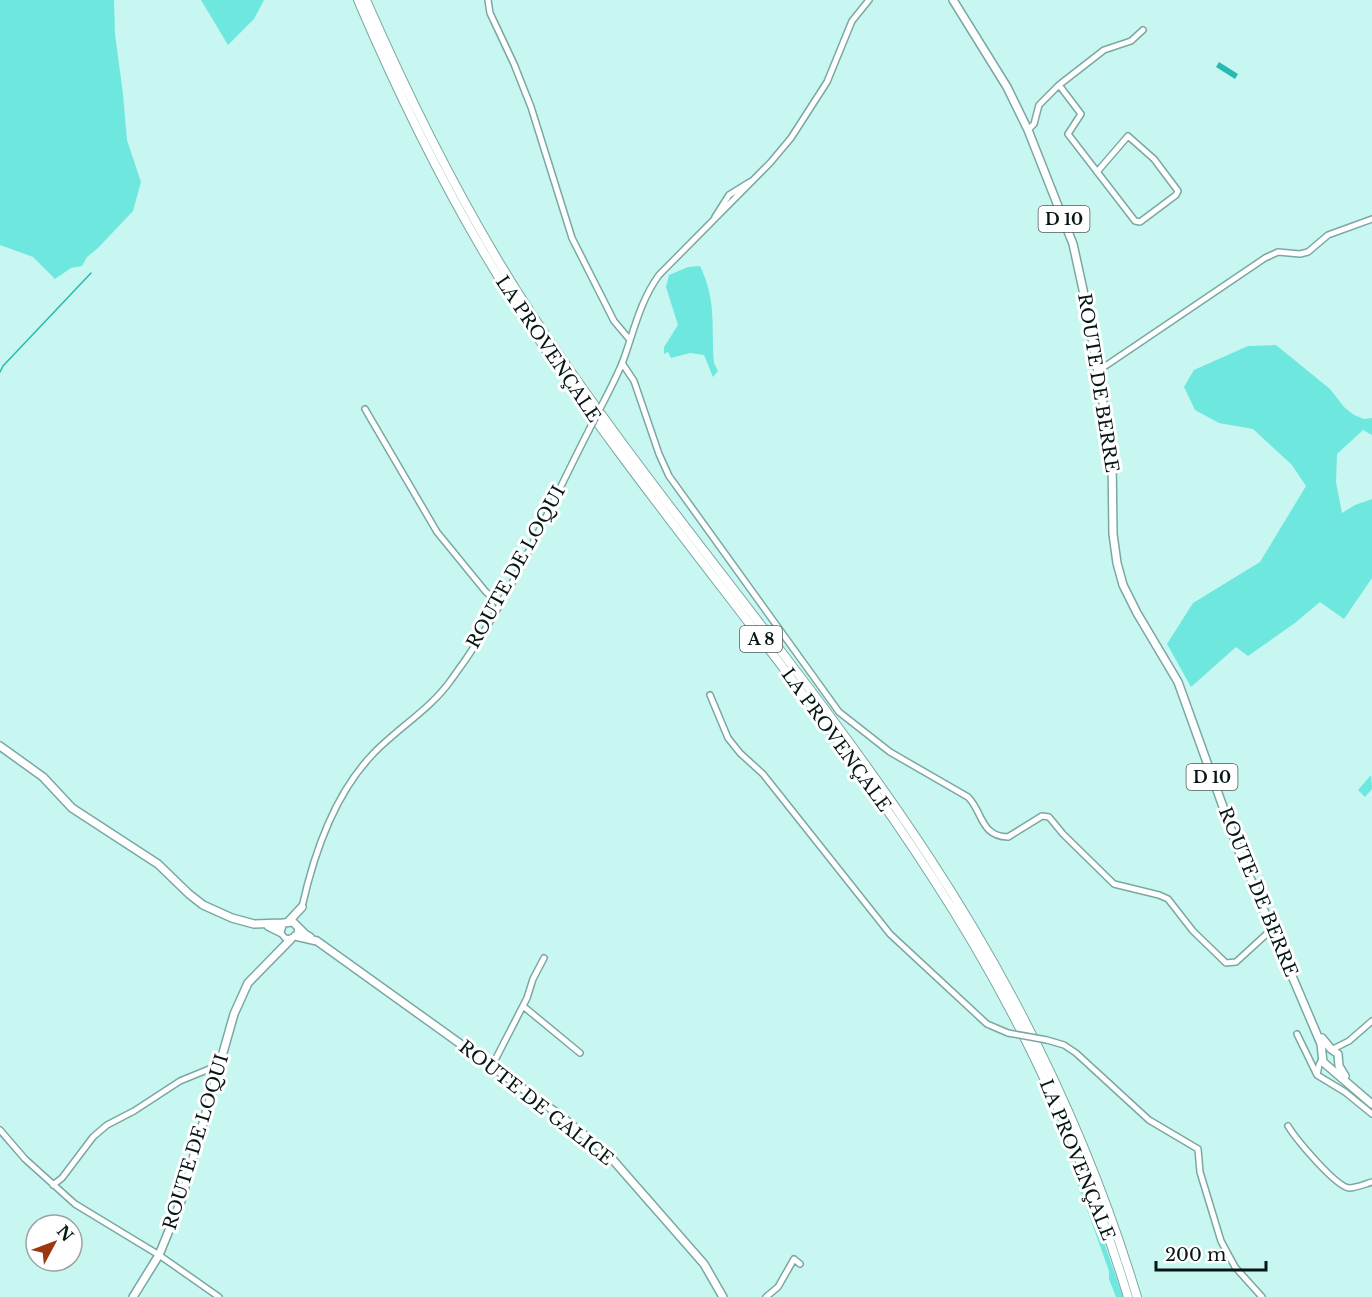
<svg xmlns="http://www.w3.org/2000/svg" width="1372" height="1297" viewBox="0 0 1372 1297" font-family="'Libre Baskerville',serif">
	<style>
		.green { fill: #6ee7de }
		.water { fill: #26bab1 }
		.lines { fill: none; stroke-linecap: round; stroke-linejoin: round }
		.stream { stroke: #26bab1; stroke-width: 1.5 }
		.minor-casing { stroke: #7ba7a3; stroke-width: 8 }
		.major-casing { stroke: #7ba7a3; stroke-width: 10 }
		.highway-casing { stroke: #7ba7a3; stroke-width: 10 }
		.minor { stroke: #fff; stroke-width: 5 }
		.major { stroke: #fff; stroke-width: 7 }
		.highway { stroke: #fff; stroke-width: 8 }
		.minor-bridge-casing { stroke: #7ba7a3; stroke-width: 8; stroke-linecap: butt }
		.minor-bridge { stroke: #fff; stroke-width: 5 }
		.labels { text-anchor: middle; stroke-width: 6; stroke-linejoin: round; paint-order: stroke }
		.shield { fill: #fff; stroke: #515d5c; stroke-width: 1.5 }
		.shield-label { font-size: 16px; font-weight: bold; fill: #061716 }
		.street-label { font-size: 18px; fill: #061716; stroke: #fff }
	</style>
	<rect width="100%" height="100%" fill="#c8f7f2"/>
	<!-- green -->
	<path class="green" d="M0,0h114l1,34 8,60 4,46 14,42 -8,29 -35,37 -11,9 -5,9 -11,2 -16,11 -22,-22 -33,-12z
		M201,0h63l-10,19 -26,26z
		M700,266c17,35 11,61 14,97l4,8 -5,6 -9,-22 -14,-2 -19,5 -3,-6 -4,2v-7l14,-22 -12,-38 3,-12 19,-8z
		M1276,345l54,44 14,18 10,8 10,4 8,-1v17l-9,-5 -26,24 -1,28 6,31 13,-8 17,-6v79l-28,41 -24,-17 -25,21 -47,33 -12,-9 -45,40 -24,-43 26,-41 67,-41 46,-76 -14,-21 -39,-36 -34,-6 -24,-13 -11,-23 10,-17 54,-24z
		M1371,775l1,14 -7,8 -7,-7z
		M1077,1165l46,132h-7l-7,-18v-8l-37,-103z"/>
	<!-- water -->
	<path class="water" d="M1219,62l19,12 -3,5 -19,-12z"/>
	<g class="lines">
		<!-- stream -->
		<path class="stream" d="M0,372l3,-6 88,-93"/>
		<!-- minor casing -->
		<g class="minor-casing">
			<path id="minor" d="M488,0l2,13 24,51 17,43 41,131 42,83 16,19
				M1059,85l22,29 -13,20 67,87 5,1 36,-27 2,-4 -24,-32 -26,-23 -31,36
				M1028,130l6,-6 5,-19 20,-20 45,-35 27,-9 12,-11
				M715,217l14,-22 21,-13
				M622,363l12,18 25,73 10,22 170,236 51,40 78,45c15,15 12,39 40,40l34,-21 7,1 14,17 51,50 45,11 9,4 25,32 33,32 10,-1 36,-33
				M1098,371l167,-113 13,-6 22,2 8,-2 20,-17 44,-16
				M605,399c6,-12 13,-25 18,-38 11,-30 17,-60 36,-86l111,-112 21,-25 36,-56 25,-61 17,-21
				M365,409l72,123 49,60 14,12
				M710,695l18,43 12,15 23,21 127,160 97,90 21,9
				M302,907c12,-54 32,-112 70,-152 24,-26 58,-45 79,-75 57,-76 95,-166 138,-250
				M280,932l5,6 6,1 6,-5 1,-6
				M523,1006l57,47
				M1297,1034l20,41
				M1047,1040l17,5 12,8 73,67 49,29 2,23 21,69 14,26 27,30
				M1333,1049l16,-8 23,-20
				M1322,1059l-3,6 -2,10 28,17 27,22
				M492,1066l35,-68 6,-19 11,-21
				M1288,1126c8,13 47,60 61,62 7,0 16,-4 23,-6
				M0,1130l25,29 50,45 84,51 60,42
				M53,1185l9,-7 31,-41 14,-12 27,-14 46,-30 39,-16
				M766,1297l12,-10 16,-28 6,5"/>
		</g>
		<!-- major casing -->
		<g class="major-casing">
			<path id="major" d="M953,0l54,87 21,43 45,114 14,64 25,149 1,77 4,29 6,22 14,28 41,69 62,172 81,190 2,18 49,42
				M0,746l43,31 29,31 86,56 31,30 14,11 29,13 22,6 29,-1
				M289,921l13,-14
				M268,926l12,6 3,-9 10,-1 12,12 5,3
				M295,936l22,5 237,170 52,41 98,112 19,33
				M1322,1038l9,11 7,5 1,12 6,10
				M133,1297l26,-42 22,-54 53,-187 14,-31 43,-44"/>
		</g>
		<!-- highway casing -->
		<g class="highway-casing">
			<path id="highway" d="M358,0c47,110 100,217 166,317 127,193 283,366 408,560 85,130 151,272 196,420
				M366,0c47,107 99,212 163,310 124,189 276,358 400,547 90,137 161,284 208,440"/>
		</g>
		<!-- minor -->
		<use href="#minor" class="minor"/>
		<!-- major -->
		<use href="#major" class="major"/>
		<!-- highway -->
		<use href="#highway" class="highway"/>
		<!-- minor-bridge casing -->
		<g class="minor-bridge-casing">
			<path id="minor-bridge" d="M589,430l16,-31
				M1008,1033l39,7"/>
		</g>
		<!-- minor-bridge -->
		<use href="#minor-bridge" class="minor-bridge"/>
	</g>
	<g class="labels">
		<!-- shield labels -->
		<g class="shield">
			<rect x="1038.5" y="206" width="51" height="26" rx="4.5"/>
			<rect x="740" y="626" width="42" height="26" rx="4.5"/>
			<rect x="1186.5" y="764" width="51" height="26" rx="4.5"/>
		</g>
		<g class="shield-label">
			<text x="1064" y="225">D 10</text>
			<text x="761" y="645">A 8</text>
			<text x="1212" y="783">D 10</text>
		</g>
		<!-- street labels -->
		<g class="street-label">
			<text transform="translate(548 349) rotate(56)" y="6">LA PROVENÇALE</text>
			<text transform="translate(1098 383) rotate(81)" y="6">ROUTE DE BERRE</text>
			<text transform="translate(516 567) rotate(-61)" y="6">ROUTE DE LOQUI</text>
			<text transform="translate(836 740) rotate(54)" y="6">LA PROVENÇALE</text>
			<text transform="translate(1258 892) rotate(68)" y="6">ROUTE DE BERRE</text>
			<text transform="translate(536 1103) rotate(38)" y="6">ROUTE DE GALICE</text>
			<text transform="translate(196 1142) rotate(-73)" y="6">ROUTE DE LOQUI</text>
			<text transform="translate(1077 1160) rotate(68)" y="6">LA PROVENÇALE</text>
		</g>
	</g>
	<!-- north arrow -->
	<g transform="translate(54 1243) rotate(49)"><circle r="28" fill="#ffffff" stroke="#9ba2a2" stroke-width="1.5"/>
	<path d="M0-4.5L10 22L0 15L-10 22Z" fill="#9d3710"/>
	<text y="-9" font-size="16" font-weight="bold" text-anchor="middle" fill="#061716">N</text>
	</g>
	<!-- scale -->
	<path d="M1156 1261v9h110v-9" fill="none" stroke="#061716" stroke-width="3"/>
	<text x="1165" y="1261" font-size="18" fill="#061716" stroke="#ffffff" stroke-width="4.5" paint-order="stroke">200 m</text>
</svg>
